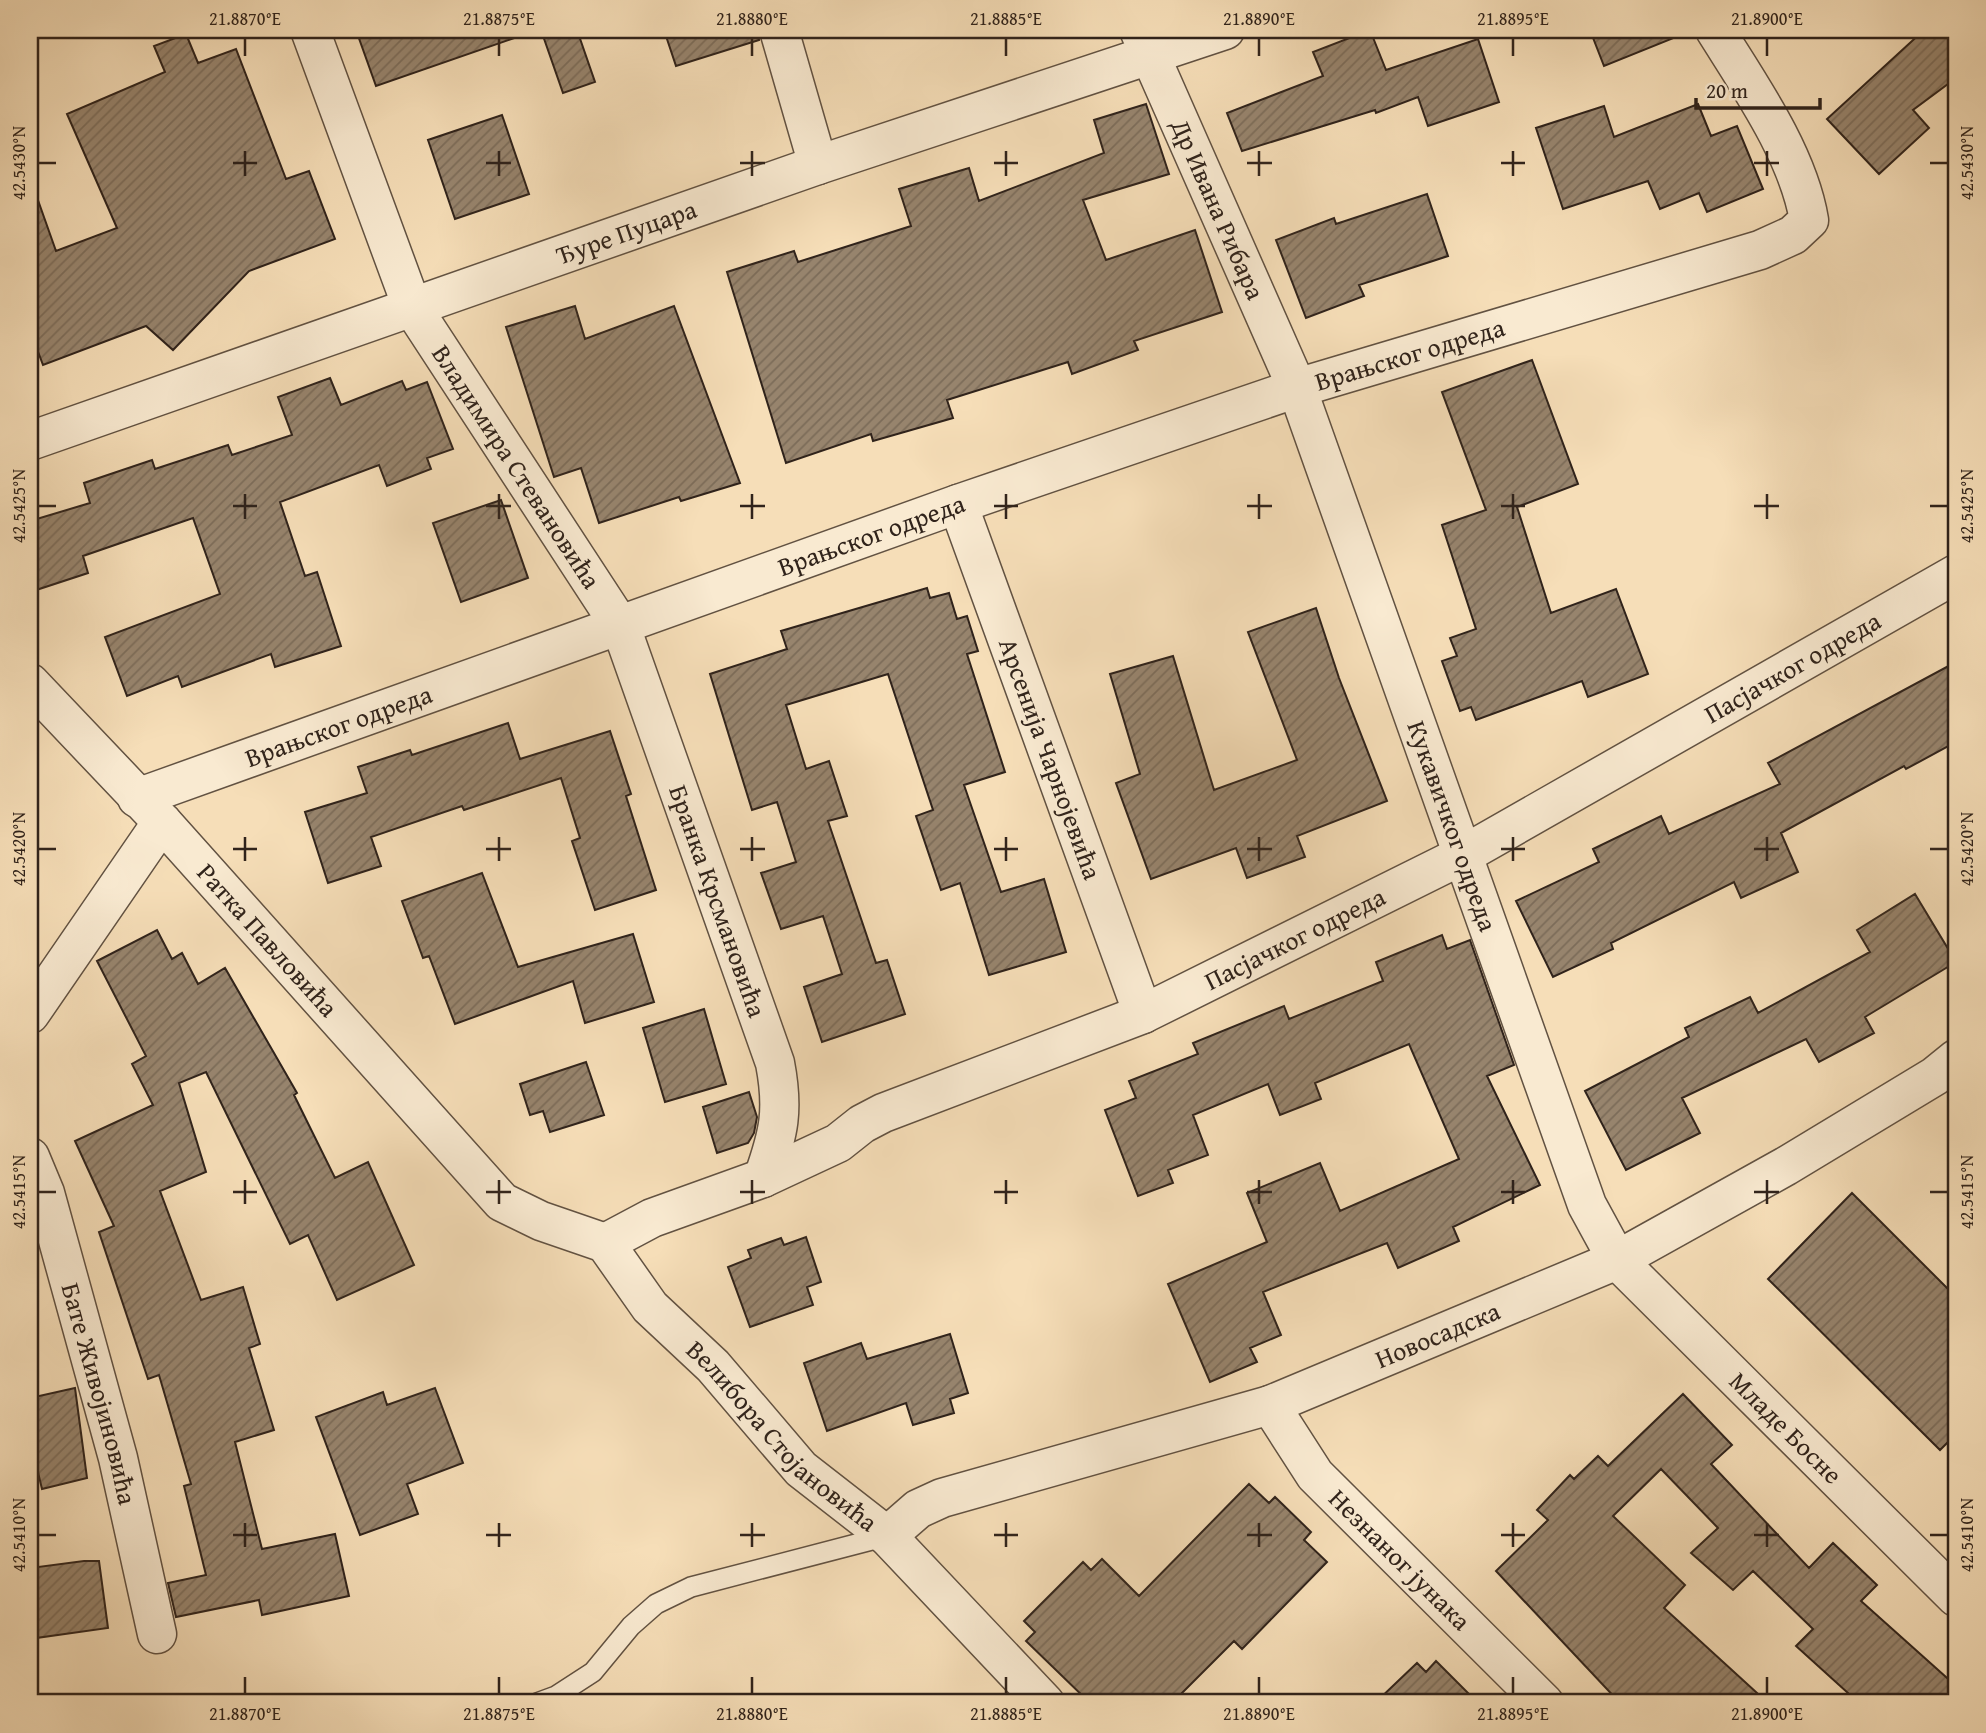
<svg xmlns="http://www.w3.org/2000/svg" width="1986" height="1733" viewBox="0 0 1986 1733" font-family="'Gentium Book Plus',serif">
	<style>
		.building { fill: url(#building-hatch); stroke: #30231b; stroke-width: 2 }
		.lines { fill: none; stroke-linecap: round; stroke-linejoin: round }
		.lane-casing { stroke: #625242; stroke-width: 22 }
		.street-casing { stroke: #625242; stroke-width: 41 }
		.lane { stroke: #f9ead1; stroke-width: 19 }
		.street { stroke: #f9ead1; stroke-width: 38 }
		.ticks { fill: none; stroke: #30231b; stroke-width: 2.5 }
		.labels { text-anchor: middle; stroke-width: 6; stroke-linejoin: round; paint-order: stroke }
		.street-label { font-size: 26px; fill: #30231b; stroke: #f9ead1 }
		.neatline { fill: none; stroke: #30231b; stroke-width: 2.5 }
		.ticks-label { font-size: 18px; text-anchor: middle; fill: #30231b }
	</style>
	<defs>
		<pattern id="building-hatch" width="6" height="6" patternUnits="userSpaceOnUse" patternTransform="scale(1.75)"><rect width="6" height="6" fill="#97846d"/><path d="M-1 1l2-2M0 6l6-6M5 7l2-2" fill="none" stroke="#7c6c59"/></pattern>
	</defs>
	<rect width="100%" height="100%" fill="#f6deb8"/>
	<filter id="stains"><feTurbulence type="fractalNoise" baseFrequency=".00286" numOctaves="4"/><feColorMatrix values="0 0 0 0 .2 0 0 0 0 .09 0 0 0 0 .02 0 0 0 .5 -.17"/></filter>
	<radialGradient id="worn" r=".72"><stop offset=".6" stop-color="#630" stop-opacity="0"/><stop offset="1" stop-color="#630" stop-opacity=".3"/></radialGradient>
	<!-- building -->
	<path class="building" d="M356,30h166l1,5 -147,51z
		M541,30h36l18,52 -32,11z
		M664,30h94l1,10 -83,26z
		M1370,30l16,40 92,-31 21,63 -71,24 -10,-29 -42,16 -1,-3 -133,41 -15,-38 96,-37 -10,-24z
		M1590,30h100l1,1 -87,35z
		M1924,30h32v48l-43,32 16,18 -50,46 -52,-55z
		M186,34l12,29 38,-14 50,130 23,-8 26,68 -86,32 -76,79 -27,-24 -103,39 -13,-35v-140l4,-1 22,62 61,-23 -50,-114 98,-42 -11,-26z
		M1146,104l23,70 -86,26 23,60 89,-30 27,82 -88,29 4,9 -66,24 -4,-12 -121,38 6,18 -80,23 -2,-7 -85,29 -59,-191 67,-21 4,11 113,-36 -12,-37 70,-21 10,33 125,-48 -10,-33z
		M1698,104l13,32 26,-10 26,63 -56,23 -8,-19 -39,16 -12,-28 -85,28 -27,-81 68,-22 10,31z
		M502,115l27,79 -74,25 -27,-79z
		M1427,194l21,62 -89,29 5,11 -58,22 -30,-78 58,-22 2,6z
		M575,306l10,33 89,-33 66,177 -59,18 -2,-4 -80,26 -18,-55 -27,9 -48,-150z
		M1532,360l46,124 -61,23 34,106 65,-24 32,85 -60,23 -6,-16 -106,39 -5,-13 -11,4 -18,-50 15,-5 -7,-18 26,-9 -34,-104 44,-15 -44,-118z
		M330,378l11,27 61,-24 4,9 21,-8 26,67 -26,9 4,11 -44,17 -8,-21 -99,37 25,74 12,-4 24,74 -66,21 -4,-13 -89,33 -4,-11 -51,20 -22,-59 115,-43 -27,-76 -110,38 5,17 -58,19v-71l60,-18 -6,-20 68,-23 3,9 73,-24 4,10 60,-20 -14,-38z
		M501,500l27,78 -67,24 -28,-79z
		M927,588l3,10 19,-5 8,26 10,-3 11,35 -11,3 38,118 -41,13 37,107 43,-13 22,73 -77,23 -29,-92 -19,7 -25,-74 17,-6 -45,-136 -102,31 20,64 23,-8 18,55 -19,5 48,142 11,-3 18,54 -83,28 -18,-55 38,-13 -19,-58 -42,13 -20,-56 35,-11 -19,-60 -25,8 -42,-136 77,-25 -6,-18z
		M1316,608l23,70 48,123 -90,35 8,21 -58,21 -11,-30 -85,31 -35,-96 24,-9 -30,-100 63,-18 41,134 83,-30 -49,-128z
		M1956,662v80l-50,27 -2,-3 -123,67 17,39 -57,26 -7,-16 -123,61 2,6 -60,28 -37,-76 83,-39 -6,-13 68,-33 8,18 111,-50 -12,-21z
		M508,723l12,36 90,-28 21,63 -5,2 30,94 -61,20 -23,-69 8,-3 -19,-60 -97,32 -2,-4 -91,31 10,29 -53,17 -23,-71 62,-19 -9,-26 52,-17 2,5z
		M482,873l36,94 115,-33 21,68 -69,21 -12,-42 -118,43 -26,-68 -6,2 -21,-57z
		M1915,894l41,68 -91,55 9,16 -55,29 -13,-23 -124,59 18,35 -74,37 -41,-79 104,-54 -4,-9 65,-31 8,16 112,-61 -13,-22z
		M157,930l15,29 10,-6 16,31 27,-16 72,125 -3,2 41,83 33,-16 46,103 -77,35 -29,-65 -18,9 -84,-172 -27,11 27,89 -46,19 41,109 42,-13 17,57 -11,4 25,82 -39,12 27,107 73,-15 14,62 -87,19 -3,-15 -83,17 -8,-34 38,-8 -22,-89 7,-2 -32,-109 -11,4 -49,-147 15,-6 -39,-85 78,-36 -21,-41 14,-8 -49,-95z
		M1442,935l5,14 23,-9 44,125 -27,11 53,109 -87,42 6,14 -61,27 -11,-25 -124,49 18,43 -31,13 7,14 -47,20 -42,-98 99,-42 -20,-49 73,-30 20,48 119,-52 -50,-115 -94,39 6,16 -41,16 -12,-31 -75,31 15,40 -40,15 5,13 -35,13 -33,-86 31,-12 -7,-17 69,-27 -5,-11 91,-37 5,13 94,-38 -7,-19z
		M704,1009l22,75 -61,18 -22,-74z
		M586,1062l18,53 -54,17 -7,-21 -13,4 -10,-31z
		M749,1092l8,25 -3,16 -6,10 -31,10 -14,-46z
		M1852,1193l104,104v137l-16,16 -172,-171z
		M806,1237l15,45 -14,5 6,18 -63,22 -22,-60 23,-9 -3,-8 33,-12 3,7z
		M950,1334l18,59 -18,6 4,14 -41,12 -7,-22 -79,28 -23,-68 57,-20 6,16z
		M75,1388l12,90 -45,11 -12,-50v-41z
		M435,1388l28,75 -56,21 11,30 -58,21 -44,-118 67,-25 4,13z
		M1683,1394l49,51 -21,19 98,104 24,-25 44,42 -16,16 95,85v17h-97l-63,-57 17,-17 -60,-58 -20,19 -42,-37 27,-25 -57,-59 -48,47 72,69 -21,23 104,95h-148l-124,-132 52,-51 -11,-10 33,-35 4,4 24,-23 10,10z
		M1249,1484l20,19 6,-6 36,35 -7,8 23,22 -85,87 -8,-8 -62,62h-82l-64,-62 9,-9 -11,-11 59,-59 8,8 11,-11 37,37z
		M84,1561h15l9,67 -72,10 -6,-70z
		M1436,1661l42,42h-103l42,-40 9,9z"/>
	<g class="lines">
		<!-- lane casing -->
		<g class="lane-casing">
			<path id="lane" d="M537,1703l19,-7 37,-24 38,-46 25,-22 35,-17 196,-51"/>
		</g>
		<!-- street casing -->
		<g class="street-casing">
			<g id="street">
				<path id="s1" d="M310,30l102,277 209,320 154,436c9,47 4,70 -12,115"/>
				<path d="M779,30l39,135"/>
				<path id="s2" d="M1139,30l158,358 290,817 30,55 339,337"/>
				<path id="s3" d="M30,441l788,-276 407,-135"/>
				<path id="s4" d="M958,504l185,510"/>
				<path id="s5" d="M30,683l132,139 340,380 39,19 64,22 45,64 63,59 88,103 86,67 158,167"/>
				<path id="s6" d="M137,798l821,-294 339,-116 463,-138 33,-15 16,-15c-11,-66 -59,-134 -94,-190"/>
				<path d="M30,1014l132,-192"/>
				<path id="s7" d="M30,1157l15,36 73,265 39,176"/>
				<path id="s8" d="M605,1243l47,-25 111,-40 75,-35 24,-19 21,-11 260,-99 320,-159 493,-281"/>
				<path id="s9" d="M1270,1405l45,70 229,228"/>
				<path id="s10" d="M887,1536l31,-27 24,-11 328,-93 347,-145 169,-94 149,-90 21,-17"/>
			</g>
		</g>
		<!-- lane -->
		<use href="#lane" class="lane"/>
		<!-- street -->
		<use href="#street" class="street"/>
	</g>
	<!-- ticks -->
	<path class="ticks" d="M245,38v18M499,38v18M752,38v18M1006,38v18M1259,38v18M1513,38v18M1767,38v18M245,151v25M499,151v25M752,151v25M1006,151v25M1259,151v25M1513,151v25M1767,151v25M38,163h18M233,163h24M486,163h25M740,163h25M994,163h24M1247,163h25M1501,163h24M1754,163h25M1930,163h18M245,494v25M499,494v25M752,494v25M1006,494v25M1259,494v25M1513,494v25M1767,494v25M38,506h18M233,506h24M486,506h25M740,506h25M994,506h24M1247,506h25M1501,506h24M1754,506h25M1930,506h18M245,837v24M499,837v24M752,837v24M1006,837v24M1259,837v24M1513,837v24M1767,837v24M38,849h18M233,849h24M486,849h25M740,849h25M994,849h24M1247,849h25M1501,849h24M1754,849h25M1930,849h18M245,1180v24M499,1180v24M752,1180v24M1006,1180v24M1259,1180v24M1513,1180v24M1767,1180v24M38,1192h18M233,1192h24M486,1192h25M740,1192h25M994,1192h24M1247,1192h25M1501,1192h24M1754,1192h25M1930,1192h18M245,1523v24M499,1523v24M752,1523v24M1006,1523v24M1259,1523v24M1513,1523v24M1767,1523v24M38,1535h18M233,1535h24M486,1535h25M740,1535h25M994,1535h24M1247,1535h25M1501,1535h24M1754,1535h25M1930,1535h18M245,1677v17M499,1677v17M752,1677v17M1006,1677v17M1259,1677v17M1513,1677v17M1767,1677v17"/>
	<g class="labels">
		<!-- street labels -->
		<g class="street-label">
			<text dy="9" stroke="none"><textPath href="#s2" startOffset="196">Др Ивана Рибара</textPath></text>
			<text dy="9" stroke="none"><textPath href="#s3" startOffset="632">Ђуре Пуцара</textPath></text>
			<text dy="9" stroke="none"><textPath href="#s6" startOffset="1348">Врањског одреда</textPath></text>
			<text dy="9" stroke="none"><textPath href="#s1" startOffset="486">Владимира Стевановића</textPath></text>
			<text dy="9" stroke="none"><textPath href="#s6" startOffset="780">Врањског одреда</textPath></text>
			<text dy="9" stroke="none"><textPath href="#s8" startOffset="1323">Пасјачког одреда</textPath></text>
			<text dy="9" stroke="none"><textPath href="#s6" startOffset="214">Врањског одреда</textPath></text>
			<text dy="9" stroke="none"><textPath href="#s4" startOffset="271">Арсенија Чарнојевића</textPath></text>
			<text dy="9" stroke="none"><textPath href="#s2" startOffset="856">Кукавичког одреда</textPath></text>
			<text dy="9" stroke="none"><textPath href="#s1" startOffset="968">Бранка Крсмановића</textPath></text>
			<text dy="9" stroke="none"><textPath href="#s8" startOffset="756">Пасјачког одреда</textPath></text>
			<text dy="9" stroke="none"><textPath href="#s5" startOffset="350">Ратка Павловића</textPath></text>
			<text dy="9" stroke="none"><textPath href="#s10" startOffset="590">Новосадска</textPath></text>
			<text dy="9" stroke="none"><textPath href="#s7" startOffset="247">Бате Живојиновића</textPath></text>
			<text dy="9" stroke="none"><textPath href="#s2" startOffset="1559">Младе Босне</textPath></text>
			<text dy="9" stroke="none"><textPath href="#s5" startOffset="1076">Велибора Стојановића</textPath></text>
			<text dy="9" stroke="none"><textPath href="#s9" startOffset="203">Незнаног јунака</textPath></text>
		</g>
	</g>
	<!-- margin -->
	<rect width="1986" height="1733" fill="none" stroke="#f6deb8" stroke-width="77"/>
	<!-- scale -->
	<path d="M1696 98v10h124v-10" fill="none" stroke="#30231b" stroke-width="3.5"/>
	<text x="1706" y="98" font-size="21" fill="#30231b" stroke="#f9ead1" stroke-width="5" paint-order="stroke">20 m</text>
	<rect x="38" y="38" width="1910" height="1656" class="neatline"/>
	<g class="ticks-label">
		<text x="245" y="25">21.8870°E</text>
		<text x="499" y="25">21.8875°E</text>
		<text x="752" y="25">21.8880°E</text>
		<text x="1006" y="25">21.8885°E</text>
		<text x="1259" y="25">21.8890°E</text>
		<text x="1513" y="25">21.8895°E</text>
		<text x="1767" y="25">21.8900°E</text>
		<text transform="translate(19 163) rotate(-90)" y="6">42.5430°N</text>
		<text transform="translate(1967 163) rotate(-90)" y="6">42.5430°N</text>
		<text transform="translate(19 506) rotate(-90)" y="6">42.5425°N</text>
		<text transform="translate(1967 506) rotate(-90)" y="6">42.5425°N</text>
		<text transform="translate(19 849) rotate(-90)" y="6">42.5420°N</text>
		<text transform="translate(1967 849) rotate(-90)" y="6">42.5420°N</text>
		<text transform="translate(19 1192) rotate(-90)" y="6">42.5415°N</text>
		<text transform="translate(1967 1192) rotate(-90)" y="6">42.5415°N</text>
		<text transform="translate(19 1535) rotate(-90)" y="6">42.5410°N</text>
		<text transform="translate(1967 1535) rotate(-90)" y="6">42.5410°N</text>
		<text x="245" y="1720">21.8870°E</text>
		<text x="499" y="1720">21.8875°E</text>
		<text x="752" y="1720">21.8880°E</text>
		<text x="1006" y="1720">21.8885°E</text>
		<text x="1259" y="1720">21.8890°E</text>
		<text x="1513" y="1720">21.8895°E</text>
		<text x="1767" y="1720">21.8900°E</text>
	</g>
	<rect width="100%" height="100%" filter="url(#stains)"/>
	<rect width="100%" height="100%" fill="url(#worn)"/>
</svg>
